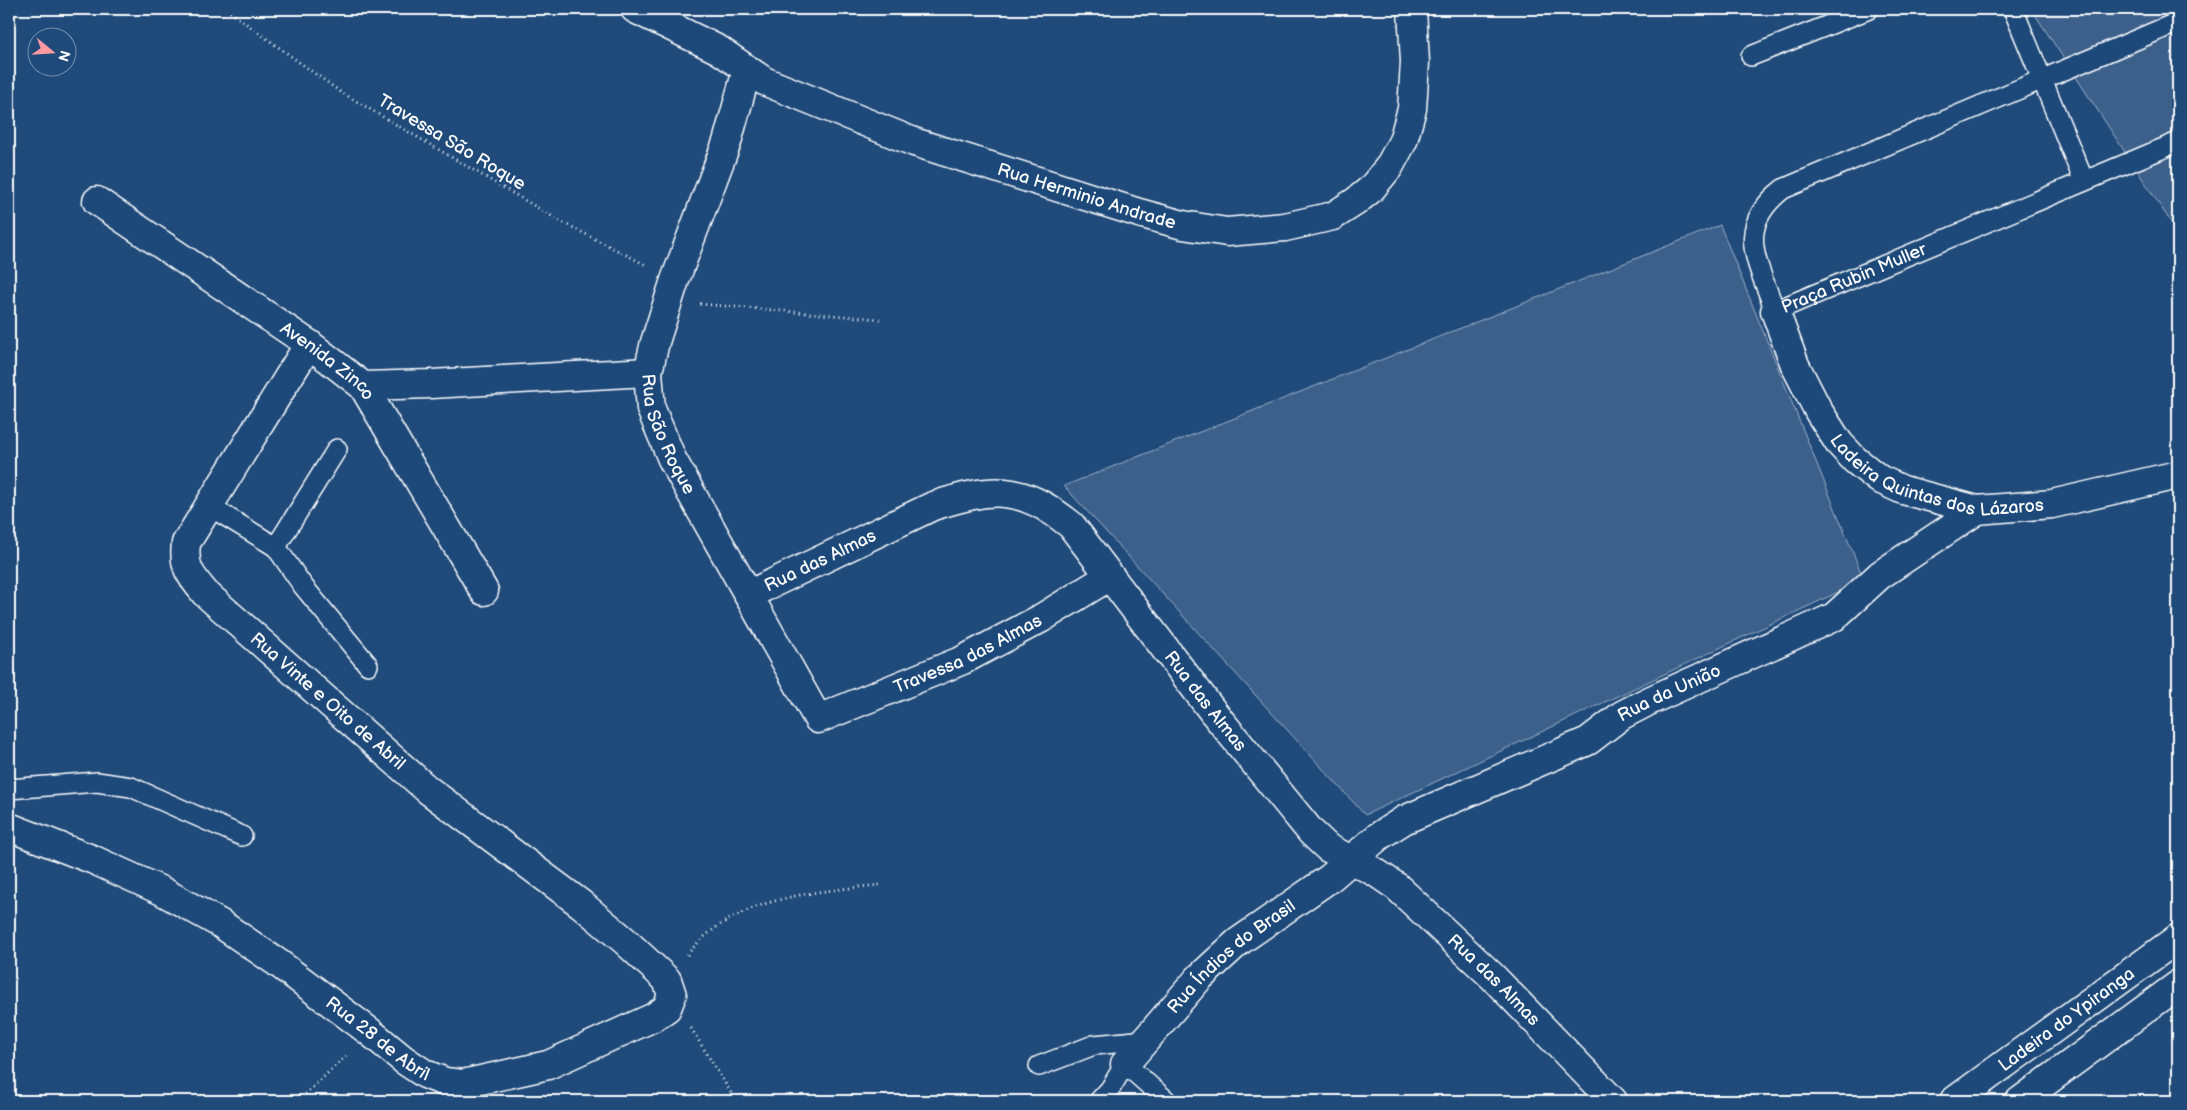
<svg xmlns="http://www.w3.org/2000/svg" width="2187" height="1110" viewBox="0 0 2187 1110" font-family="'Balsamiq Sans',sans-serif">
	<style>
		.green { fill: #3c618b; stroke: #9eb0c5 }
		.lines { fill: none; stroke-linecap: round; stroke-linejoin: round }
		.lane-casing { stroke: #fff; stroke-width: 22 }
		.street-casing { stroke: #fff; stroke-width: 31 }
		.secondary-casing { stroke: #fff; stroke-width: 31 }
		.path { stroke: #fff; stroke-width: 3; stroke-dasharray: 1 4; stroke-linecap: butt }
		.lane { stroke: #1f4a7a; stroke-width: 19 }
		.street { stroke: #1f4a7a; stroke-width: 28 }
		.secondary { stroke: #1f4a7a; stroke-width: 28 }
		.labels { text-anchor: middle; stroke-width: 5; stroke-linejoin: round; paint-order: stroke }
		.street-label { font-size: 18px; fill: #fff; stroke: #1f4a7a }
	</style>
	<rect width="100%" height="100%" fill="#1f4a7a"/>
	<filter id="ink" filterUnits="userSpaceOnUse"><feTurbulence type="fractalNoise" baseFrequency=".02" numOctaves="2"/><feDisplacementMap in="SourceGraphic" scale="10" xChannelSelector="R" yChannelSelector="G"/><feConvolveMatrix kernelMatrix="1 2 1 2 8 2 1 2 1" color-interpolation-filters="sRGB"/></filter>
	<g filter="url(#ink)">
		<!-- green -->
		<path class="green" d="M2044,9h134v224l-144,-220z
			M1720,225l144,355 -499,235 -301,-329z"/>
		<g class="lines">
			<!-- lane casing -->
			<g class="lane-casing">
				<g id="lane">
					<path d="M2013,9l71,172"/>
					<path id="s1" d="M2178,22l-395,167c-50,39 -25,73 -8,122l403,-169"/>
					<path d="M1751,56l118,-47"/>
					<path d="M209,506l67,41 27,39 65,79"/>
					<path d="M276,547l61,-98"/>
					<path d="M9,789l88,-7 34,5 111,49"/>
					<path d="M1039,1066l55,-21 52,-5"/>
					<path d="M1099,1101l11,-12 15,-25 42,37"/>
				</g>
			</g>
			<!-- street casing -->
			<g class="street-casing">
				<g id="street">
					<path id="s2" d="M635,9l84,41 45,31 150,61 225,71 44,12 44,7 58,-5 48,-11 22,-14 16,-13 18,-22 14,-26 9,-32 3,-47 -3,-53"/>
					<path id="s3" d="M747,70l-20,72 -52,138 -20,62 -7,30 3,37 21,50 146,260 145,-59 77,-41 70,-43"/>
					<path id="s4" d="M97,201l212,143 54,42 121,205"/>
					<path id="s5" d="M1775,311l20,54 24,47 20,31 16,17 24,19 24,11 74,20 75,-6 126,-29"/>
					<path d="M363,386l68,-2 217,-12"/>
					<path id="s6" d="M748,595l185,-89c59,-19 87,-22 138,19l143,188 97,119 17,16 47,24 22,15 96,90 120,124"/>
					<path id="s7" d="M9,827l85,33 68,31 59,33 57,39 92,69 34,28 21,14 20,8 18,2 85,-19 106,-48 13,-9 5,-13 -5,-15 -42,-39 -44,-37 -153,-114 -223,-197c-15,-18 -22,-26 -19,-50l123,-199"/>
					<path id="s8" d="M1125,1064l74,-86 39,-36 92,-64 49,-42 25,-16 184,-79 34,-26 27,-14 185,-84 46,-42 97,-65"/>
				</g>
			</g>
			<!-- secondary casing -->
			<g class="secondary-casing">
				<g id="secondary">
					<path id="s9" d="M1954,1101l224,-163"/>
					<path d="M2020,1101l158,-116"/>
				</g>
			</g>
			<!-- path -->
			<path class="path" d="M226,9l113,82 221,130 88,45
				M700,304l180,15
				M687,955c46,-58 124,-63 193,-70
				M691,1028l45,73
				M298,1101l49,-46"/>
			<!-- lane -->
			<use href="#lane" class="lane"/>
			<!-- street -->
			<use href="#street" class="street"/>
			<!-- secondary -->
			<use href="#secondary" class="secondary"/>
		</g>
	</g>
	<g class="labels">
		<!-- street labels -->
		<g class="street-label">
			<text transform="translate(452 142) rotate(31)" y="6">Travessa São Roque</text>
			<text dy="6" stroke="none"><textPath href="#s2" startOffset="491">Rua Herminio Andrade</textPath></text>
			<text dy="6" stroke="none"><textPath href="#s1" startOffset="650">Praça Rubin Muller</textPath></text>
			<text dy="6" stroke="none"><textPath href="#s4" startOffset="281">Avenida Zinco</textPath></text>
			<text dy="6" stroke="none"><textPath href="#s3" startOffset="384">Rua São Roque</textPath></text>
			<text dy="6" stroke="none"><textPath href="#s5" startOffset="255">Ladeira Quintas dos Lázaros</textPath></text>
			<text dy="6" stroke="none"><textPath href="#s6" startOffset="80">Rua das Almas</textPath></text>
			<text dy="6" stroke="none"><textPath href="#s3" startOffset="871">Travessa das Almas</textPath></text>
			<text dy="6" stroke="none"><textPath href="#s8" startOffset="668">Rua da União</textPath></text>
			<text dy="6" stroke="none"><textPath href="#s6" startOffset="575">Rua das Almas</textPath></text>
			<text transform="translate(328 701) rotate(41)" y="6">Rua Vinte e Oito de Abril</text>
			<text dy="6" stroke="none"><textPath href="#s8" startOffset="152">Rua Índios do Brasil</textPath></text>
			<text dy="6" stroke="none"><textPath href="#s6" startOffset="980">Rua das Almas</textPath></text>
			<text dy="6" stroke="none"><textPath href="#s9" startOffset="139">Ladeira do Ypiranga</textPath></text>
			<text dy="6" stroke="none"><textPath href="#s7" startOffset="428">Rua 28 de Abril</textPath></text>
		</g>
	</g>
	<!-- margin -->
	<rect width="2187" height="1110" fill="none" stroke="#1f4a7a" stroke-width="30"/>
	<rect x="15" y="15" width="2157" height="1080" fill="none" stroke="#fff" stroke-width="2" filter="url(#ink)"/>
	<!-- north arrow -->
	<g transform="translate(52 52) rotate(108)"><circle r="24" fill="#1f4a7a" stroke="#7992af"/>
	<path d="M0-4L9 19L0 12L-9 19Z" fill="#ff9aa2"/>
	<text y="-8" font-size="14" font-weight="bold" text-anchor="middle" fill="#ffffff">N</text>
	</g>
</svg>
